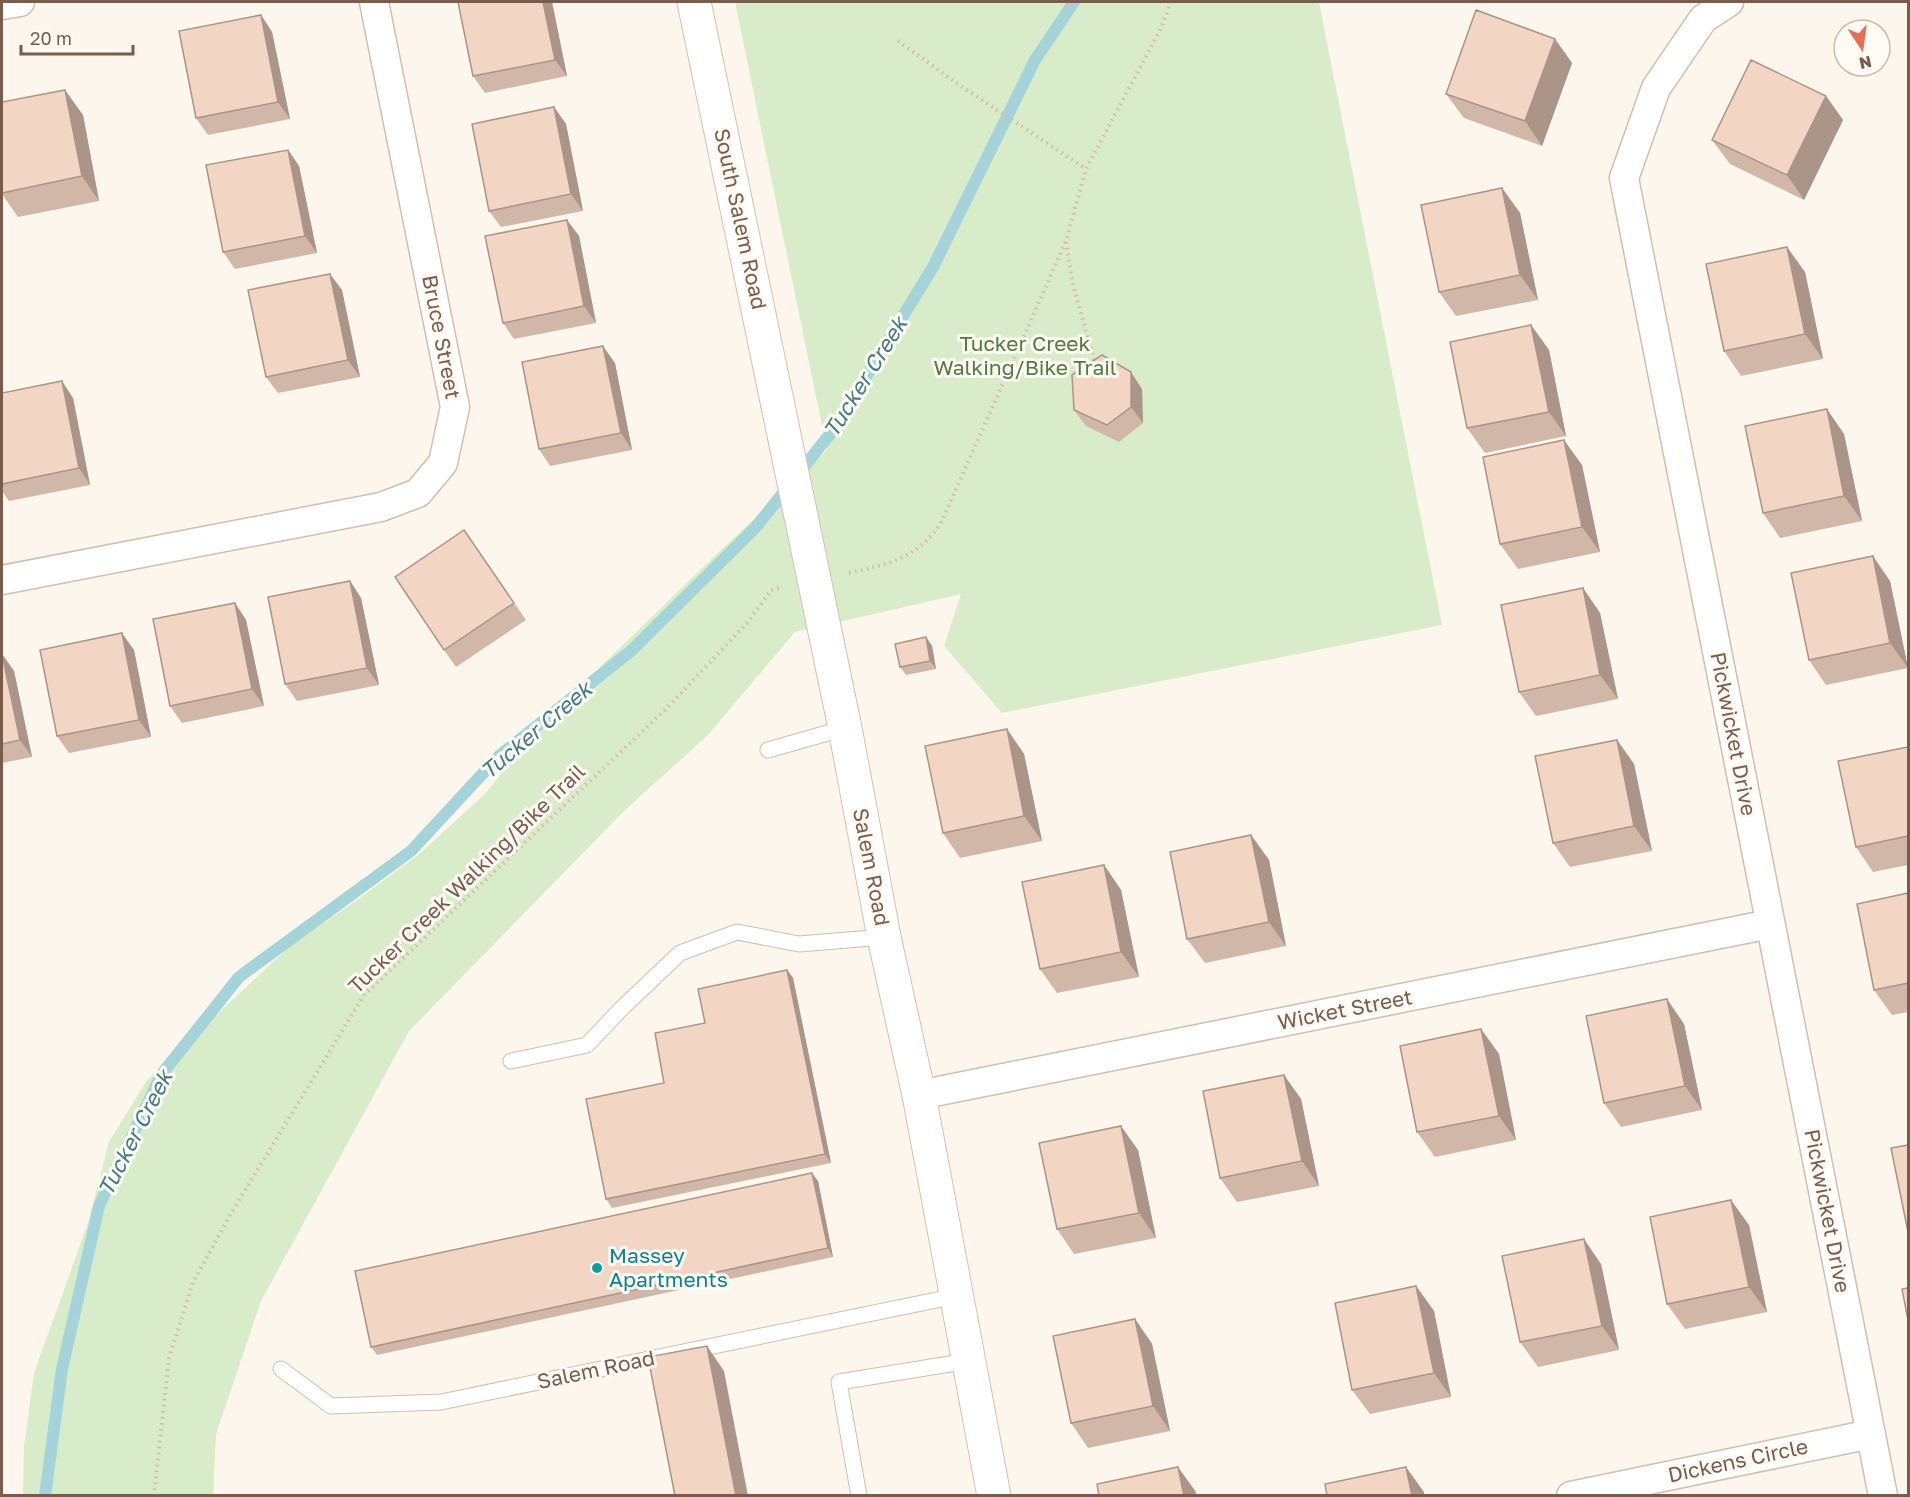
<svg xmlns="http://www.w3.org/2000/svg" width="1910" height="1497" viewBox="0 0 1910 1497" font-family="'Golos Text',sans-serif">
	<style>
		.green { fill: #d8ecc9 }
		.lines { fill: none; stroke-linecap: round; stroke-linejoin: round }
		.stream { stroke: #a5d3da; stroke-width: 12 }
		.lane-casing { stroke: #d1beb0; stroke-width: 17 }
		.street-casing { stroke: #d1beb0; stroke-width: 31 }
		.secondary-casing { stroke: #d6c0b0; stroke-width: 35 }
		.path { stroke: #d9b8a5; stroke-width: 4; stroke-dasharray: 1.5 4.5; stroke-linecap: butt }
		.lane { stroke: #fff; stroke-width: 15 }
		.street { stroke: #fff; stroke-width: 28 }
		.secondary { stroke: #fff; stroke-width: 33 }
		.wall { fill: #d1b7a8 }
		.shaded-wall { fill: #aa9588 }
		.building { fill: #f3d5c3; stroke: #aa9588; stroke-width: 1.5 }
		.culture-dot { fill: #0f9aa8; stroke: #fffaf3; stroke-width: 2 }
		.labels { text-anchor: middle; stroke-width: 6; stroke-linejoin: round; paint-order: stroke }
		.street-label { font-size: 21px; fill: #7a5c4d; stroke: #fffaf3 }
		.park-label { font-size: 21px; fill: #537a41; stroke: #fffaf3 }
		.culture-label { font-size: 21px; fill: #0d838f; stroke: #fffaf3; text-anchor: start }
		.water-label { font-size: 22px; font-style: italic; fill: #437c86; stroke: #fffaf3 }
	</style>
	<rect width="100%" height="100%" fill="#fdf6ec"/>
	<!-- green -->
	<path class="green" d="M735,2h584l123,623 -440,88 -58,-67 17,-52 -166,38 -88,104 -82,74 -216,221 -148,270 -45,133 -3,61 -190,1 1,-50 10,-73 54,-150 21,-81 38,-62 144,-135 66,-45 61,-45 67,-61 56,-70 180,-174 106,-100z"/>
	<g class="lines">
		<!-- stream -->
		<path class="stream" d="M45,1496l17,-127 37,-163 62,-131 78,-98 172,-126 88,-95 132,-105 125,-124 78,-98 99,-162 102,-207 39,-58"/>
		<!-- lane casing -->
		<g class="lane-casing">
			<path id="lane" d="M768,750l77,-22
				M511,1061l76,-16 34,-36 59,-56 57,-21 62,12 85,-7
				M281,1369l50,37 110,-4 515,-106
				M859,1496l-20,-114 129,-21"/>
		</g>
		<!-- street casing -->
		<g class="street-casing">
			<path id="street" d="M1729,2l-26,17 -47,69 -32,90 259,1318
				M2,5l18,-3
				M2,580l379,-73 37,-14 25,-30 12,-56 -81,-405
				M919,1095l851,-171
				M1571,1496l300,-62"/>
		</g>
		<!-- secondary casing -->
		<g class="secondary-casing">
			<path id="secondary" d="M694,2l151,726 39,209 35,158 75,401"/>
		</g>
		<!-- path -->
		<path class="path" d="M898,41l60,43 128,85
			M1066,242l7,43 22,78
			M849,573c38,-8 69,-15 92,-50l125,-282 20,-72 74,-139 11,-28
			M154,1496l15,-138 24,-76 37,-67 134,-220 302,-286 83,-88 22,-31 9,-2"/>
		<!-- lane -->
		<use href="#lane" class="lane"/>
		<!-- street -->
		<use href="#street" class="street"/>
		<!-- secondary -->
		<use href="#secondary" class="secondary"/>
	</g>
	<!-- wall -->
	<path class="wall" d="M552,2l15,74 -82,17 -12,-17z
		M261,15l11,17 18,87 -82,16 -12,-17z
		M1555,39l17,24 -30,83 -78,-28 -18,-24z
		M1826,96l17,24 -39,80 -74,-36 -18,-24z
		M2,102l81,13 16,86 -81,16 -16,-23z
		M554,107l12,17 17,87 -82,16 -12,-16z
		M288,150l11,16 18,87 -82,16 -12,-17z
		M1502,188l18,25 18,87 -82,16 -17,-24z
		M567,220l12,16 17,87 -82,16 -11,-16z
		M1805,272l18,87 -82,17 -17,-25z
		M342,290l18,87 -82,16 -12,-16z
		M1531,325l18,25 17,86 -81,17 -18,-25z
		M615,363l17,87 -82,16 -11,-17z
		M1142,389l1,34 -24,19 -33,-16 -12,-16z
		M2,393l71,5 17,87 -81,16 -7,-10z
		M1844,434l18,87 -82,17 -17,-25z
		M1582,465l18,87 -82,17 -18,-25z
		M464,530l62,90 -70,47 -12,-17z
		M350,581l11,17 18,87 -82,16 -12,-17z
		M1890,581l18,87 -82,17 -17,-25z
		M1583,588l17,25 18,86 -82,17 -17,-24z
		M235,603l11,17 18,86 -82,17 -12,-17z
		M926,637l6,9 4,23 -30,6 -6,-8z
		M134,650l17,87 -82,16 -12,-17z
		M2,654l12,17 18,86 -30,6z
		M1007,729l17,25 18,87 -82,17 -17,-25z
		M1617,740l17,24 18,87 -82,16 -17,-24z
		M1908,747v118l-35,7 -17,-25z
		M1251,835l18,25 17,86 -81,17 -18,-24z
		M1104,865l17,25 18,87 -82,16 -17,-24z
		M1908,893v119l-16,3 -18,-25z
		M787,970l6,8 38,185 -219,45 -6,-9 58,-116 41,-60z
		M1684,1024l18,86 -81,17 -17,-24z
		M1481,1029l18,25 17,86 -81,17 -18,-25z
		M1284,1075l17,24 18,87 -82,16 -17,-24z
		M1138,1150l18,88 -82,16 -17,-25z
		M818,1181l15,76 -456,98 -6,-8z
		M1749,1225l18,87 -82,17 -18,-25z
		M1601,1264l18,86 -81,17 -18,-25z
		M1416,1286l18,25 17,86 -81,17 -18,-24z
		M1135,1319l17,25 18,87 -82,17 -17,-25z"/>
	<!-- shaded-wall -->
	<path class="shaded-wall" d="M543,2h9l15,74 -12,-16z
		M261,15l11,17 18,87 -12,-17z
		M1555,39l17,24 -30,83 -17,-25z
		M65,90l18,25 16,86 -17,-25z
		M1826,96l17,24 -39,80 -17,-25z
		M554,107l12,17 17,87 -12,-17z
		M288,150l11,16 18,87 -12,-17z
		M1502,188l18,25 18,87 -18,-25z
		M567,220l12,16 17,87 -12,-17z
		M1787,247l18,25 18,87 -18,-25z
		M330,274l12,16 18,87 -12,-17z
		M1531,325l18,25 17,86 -17,-24z
		M603,346l12,17 17,87 -11,-17z
		M1131,372l11,17 1,34 -12,-16z
		M62,381l11,17 17,87 -11,-17z
		M1827,409l17,25 18,87 -18,-25z
		M1564,440l18,25 18,87 -18,-25z
		M1873,556l17,25 18,87 -18,-25z
		M350,581l11,17 18,87 -12,-17z
		M1583,588l17,25 18,86 -18,-24z
		M235,603l11,17 18,86 -12,-17z
		M122,633l12,17 17,87 -12,-17z
		M926,637l6,9 4,23 -6,-8z
		M2,654l12,17 18,86 -12,-17z
		M1007,729l17,25 18,87 -18,-25z
		M1617,740l17,24 18,87 -18,-25z
		M1251,835l18,25 17,86 -17,-24z
		M1104,865l17,25 18,87 -18,-25z
		M787,970l6,8 38,185 -6,-9z
		M1667,999l17,25 18,86 -17,-24z
		M1481,1029l18,25 17,86 -17,-24z
		M1284,1075l17,24 18,87 -17,-25z
		M1121,1126l17,24 18,88 -17,-25z
		M812,1173l6,8 15,76 -5,-9z
		M1731,1200l18,25 18,87 -18,-25z
		M1584,1239l17,25 18,86 -17,-24z
		M1416,1286l18,25 17,86 -17,-24z
		M1135,1319l17,25 18,87 -17,-25z
		M707,1346l17,25 24,125h-12z
		M1178,1467l18,25v4h-12z
		M1406,1467l18,25v4h-12z"/>
	<!-- building -->
	<path class="building" d="M458,2h85l12,58 -82,16z
		M1476,10l79,29 -30,82 -79,-27z
		M261,15l17,87 -82,16 -17,-87z
		M1751,60l75,36 -39,79 -75,-35z
		M65,90l17,86 -80,17v-91z
		M554,107l17,87 -82,17 -17,-87z
		M288,150l17,86 -82,16 -17,-87z
		M1502,188l18,87 -81,17 -18,-87z
		M567,220l17,86 -81,17 -18,-87z
		M1787,247l18,87 -81,17 -18,-87z
		M330,274l18,86 -82,17 -18,-87z
		M1531,325l18,87 -82,16 -17,-86z
		M603,346l18,87 -82,16 -17,-87z
		M1102,355l29,17v35l-24,18 -33,-15 -2,-35z
		M62,381l17,87 -77,16v-91z
		M1827,409l17,87 -81,17 -18,-87z
		M1564,440l18,87 -82,17 -17,-87z
		M464,530l50,73 -70,47 -49,-73z
		M1873,556l17,87 -81,17 -18,-87z
		M350,581l17,87 -82,16 -17,-87z
		M1583,588l17,87 -81,17 -18,-87z
		M235,603l17,86 -82,17 -17,-87z
		M122,633l17,87 -82,16 -17,-86z
		M926,637l4,24 -30,6 -5,-23z
		M2,654l18,86 -18,4z
		M1007,729l17,87 -81,17 -18,-87z
		M1617,740l17,86 -81,17 -18,-87z
		M1908,747v89l-52,11 -18,-86z
		M1251,835l18,87 -82,17 -17,-87z
		M1104,865l17,87 -81,17 -18,-87z
		M1908,893v90l-34,7 -17,-86z
		M787,970l38,184 -219,45 -20,-100 78,-16 -9,-50 50,-10 -7,-34z
		M1667,999l18,87 -81,17 -18,-87z
		M1481,1029l18,87 -82,16 -17,-86z
		M1284,1075l18,86 -82,17 -17,-87z
		M1121,1126l18,87 -82,16 -18,-86z
		M1908,1145v87l-17,-84z
		M812,1173l16,75 -457,99 -16,-76z
		M1731,1200l18,87 -82,17 -17,-87z
		M1584,1239l18,87 -82,16 -18,-86z
		M1416,1286l18,87 -82,17 -17,-87z
		M1908,1288v32l-6,-31z
		M1135,1319l18,87 -82,17 -18,-87z
		M707,1346l29,150h-61l-27,-139z
		M1178,1467l6,29h-85l-2,-12z
		M1406,1467l6,29h-85l-2,-12z"/>
	<!-- markers -->
	<circle class="culture-dot" cx="597" cy="1268" r="6"/>
	<g class="labels">
		<!-- street labels -->
		<g class="street-label">
			<text transform="translate(740 219) rotate(78)" y="7">South Salem Road</text>
			<text transform="translate(441 337) rotate(79)" y="7">Bruce Street</text>
			<text transform="translate(1733 734) rotate(79)" y="7">Pickwicket Drive</text>
			<text transform="translate(871 867) rotate(79)" y="7">Salem Road</text>
			<text transform="translate(467 879) rotate(-44)" y="7">Tucker Creek Walking/Bike Trail</text>
			<text transform="translate(1345 1010) rotate(-11)" y="7">Wicket Street</text>
			<text transform="translate(1827 1211) rotate(79)" y="7">Pickwicket Drive</text>
			<text transform="translate(596 1370) rotate(-12)" y="7">Salem Road</text>
			<text transform="translate(1738 1461) rotate(-12)" y="7">Dickens Circle</text>
		</g>
		<!-- park labels -->
		<g class="park-label">
			<text x="1025" y="351">Tucker Creek<tspan x="1025" dy="24">Walking/Bike Trail</tspan></text>
		</g>
		<!-- culture labels -->
		<g class="culture-label">
			<text x="609" y="1263">Massey<tspan x="609" dy="24">Apartments</tspan></text>
		</g>
		<!-- water labels -->
		<g class="water-label">
			<text transform="translate(865 377) rotate(-58)" y="8">Tucker Creek</text>
			<text transform="translate(536 730) rotate(-40)" y="8">Tucker Creek</text>
			<text transform="translate(135 1133) rotate(-63)" y="8">Tucker Creek</text>
		</g>
	</g>
	<!-- border -->
	<rect width="1910" height="1497" fill="none" stroke="#7a5c4d" stroke-width="6"/>
	<!-- north arrow -->
	<g transform="translate(1862 48) rotate(167)"><circle r="28" fill="#fffaf3" stroke="#cabbb1" stroke-width="1.5"/>
	<path d="M0-4.5L10 22L0 15L-10 22Z" fill="#e76f51"/>
	<text y="-9" font-size="16" font-weight="bold" text-anchor="middle" fill="#7a5c4d">N</text>
	</g>
	<!-- scale -->
	<path d="M21 45v9h112v-9" fill="none" stroke="#7a5c4d" stroke-width="3"/>
	<text x="30" y="45" font-size="18" fill="#7a5c4d" stroke="#fffaf3" stroke-width="4.5" paint-order="stroke">20 m</text>
</svg>
